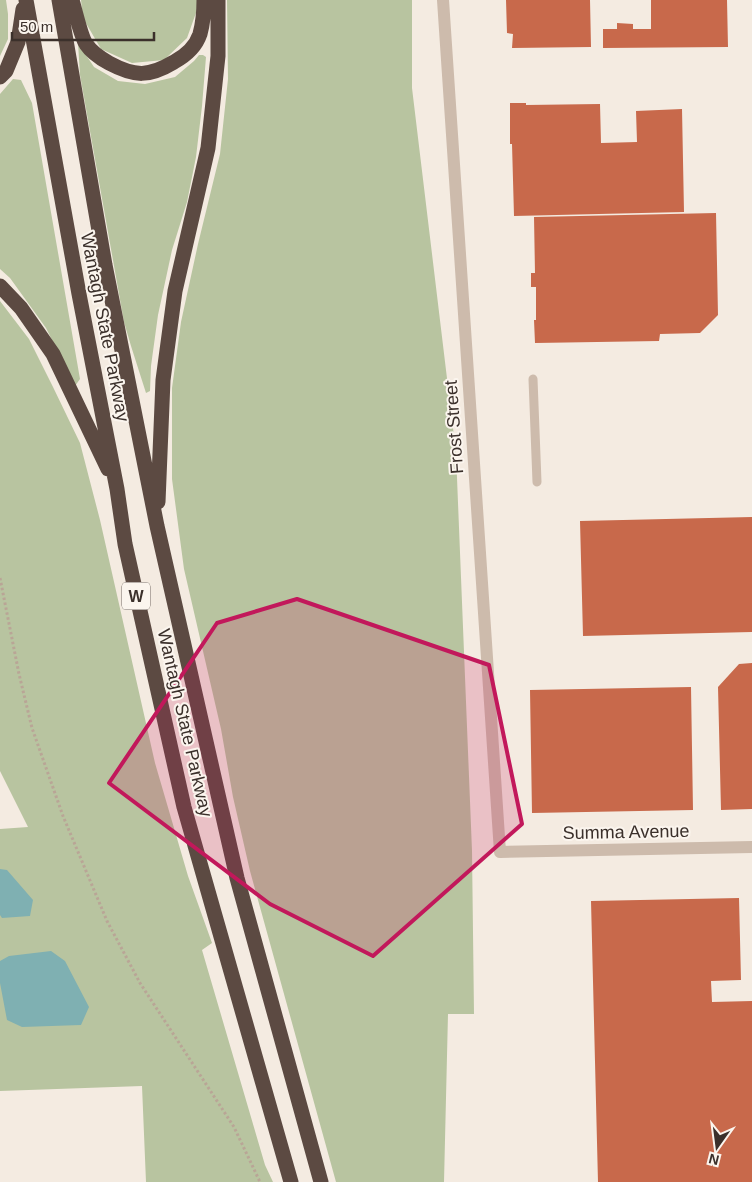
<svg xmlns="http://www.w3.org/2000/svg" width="752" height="1182" viewBox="0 0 752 1182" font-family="Arial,sans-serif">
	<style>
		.green { fill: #b8c4a0 }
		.water { fill: #7fb0b2 }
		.building { fill: #c8694b }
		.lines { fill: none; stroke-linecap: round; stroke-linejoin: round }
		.path { stroke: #b9a596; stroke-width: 3; stroke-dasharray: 2.5 2.5; stroke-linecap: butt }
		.lane { stroke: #cdbbac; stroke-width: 9 }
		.street { stroke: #cdbbac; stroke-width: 12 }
		.highway { stroke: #5c4a42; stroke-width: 15 }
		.marked { fill: #c2185b; fill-opacity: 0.2; stroke: #c2185b; stroke-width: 4; stroke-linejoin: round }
		.labels { text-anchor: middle; stroke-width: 4; stroke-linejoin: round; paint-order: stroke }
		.shield { fill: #fbf5ee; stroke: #756b66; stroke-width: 1 }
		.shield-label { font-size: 16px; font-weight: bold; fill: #3b302b }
		.street-label { font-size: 18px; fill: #3b302b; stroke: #fbf5ee }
	</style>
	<rect width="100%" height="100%" fill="#f4ebe1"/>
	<!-- green -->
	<path class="green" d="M0,0h6l2,14v25l-8,17z
		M81,0h116v10l-10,28 -23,22 -32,3 -31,-14 -18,-31z
		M227,0h185v88l44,365 16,398 2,163h-26l-4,168h-108l-86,-311 -17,-74 -12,-68 -37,-160 -12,-90v-91l9,-66 17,-78 22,-90 8,-75z
		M78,43l16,24 24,14 27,3 30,-7 19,-16 5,-6h4l3,2 -4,49 -6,51 -9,45 -15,48 -14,65 -7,51 -1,25 -4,2 -15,-47 -7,-24 -44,-247z
		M13,79l8,1 11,23 48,276 -5,7 -29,-58 -36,-50 -10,-9v-175z
		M0,301l29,38 24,48 27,56 20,77 55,243 33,113 24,67 -10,7 63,215 8,17h-127l-4,-96 -142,5v-262l28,-2 -28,-56z"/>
	<!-- water -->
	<path class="water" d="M0,869l7,1 26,30 -3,16 -28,2 -2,-3z
		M51,951l14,10 24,46 -8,18 -59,2 -15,-7 -7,-37v-22l9,-5z"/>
	<!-- building -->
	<path class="building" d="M506,0h84l1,47 -79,1 1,-14 -6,-1z
		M651,0h76l1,47 -125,1v-19h14v-6l16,1v5h18z
		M510,103h16v2l74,-1 1,39 36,-1 -1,-31 46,-2 2,103 -170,4 -2,-72h-2z
		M716,213l2,102 -18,18 -40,1 -1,7 -124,2 -1,-23h2v-33h-5v-14h4l-1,-56z
		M752,517v115l-169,4 -3,-115z
		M752,663v146l-31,1 -3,-123 21,-23z
		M691,687l2,123 -161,3 -2,-123z
		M739,898l2,82 -30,1 1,21 40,-1v181h-154l-7,-281z"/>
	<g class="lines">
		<!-- path -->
		<path class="path" d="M0,578l19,96 13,54 31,88 44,105 33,62 94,144 26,55"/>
		<!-- lane -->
		<path class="lane" d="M533,379l4,103"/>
		<!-- street -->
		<path class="street" d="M443,0l57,852 252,-5"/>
		<!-- highway -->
		<path class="highway" d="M26,0l53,294 38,195 8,55 59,263 107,375
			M59,0l46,265 52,261 80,352 84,304
			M72,0c3,10 9,37 14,44 6,9 14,14 23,19 26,14 40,14 65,-1 11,-6 22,-16 26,-28 3,-11 4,-23 4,-34
			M0,77l6,-6 12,-29 5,-33
			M0,286l21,22 32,46 55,115
			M158,502l5,-122 12,-89 33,-143 10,-92v-56"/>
	</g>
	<!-- marked area -->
	<path class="marked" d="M297,599l192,66 33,159 -149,132 -103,-52 -161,-121 108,-160z"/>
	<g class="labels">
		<!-- shield labels -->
		<rect class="shield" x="122" y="582.5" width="28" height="27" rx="4"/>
		<g class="shield-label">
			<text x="136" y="602">W</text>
		</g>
		<!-- street labels -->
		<g class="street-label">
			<text transform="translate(105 327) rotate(79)" y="6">Wantagh State Parkway</text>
			<text transform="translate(454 427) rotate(-94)" y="6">Frost Street</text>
			<text transform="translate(185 723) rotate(77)" y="6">Wantagh State Parkway</text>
			<text transform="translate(626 832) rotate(-1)" y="6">Summa Avenue</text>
		</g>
	</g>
	<!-- north arrow -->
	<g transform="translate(717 1147) rotate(194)" stroke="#fbf5ee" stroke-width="4" paint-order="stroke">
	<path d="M0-4L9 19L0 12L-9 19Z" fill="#3b302b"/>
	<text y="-8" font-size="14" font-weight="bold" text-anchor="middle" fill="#3b302b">N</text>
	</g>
	<!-- scale -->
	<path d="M12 32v8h142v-8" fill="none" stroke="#3b302b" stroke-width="2.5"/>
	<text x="20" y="32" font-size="15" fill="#3b302b" stroke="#fbf5ee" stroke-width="4" paint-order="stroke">50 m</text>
</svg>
